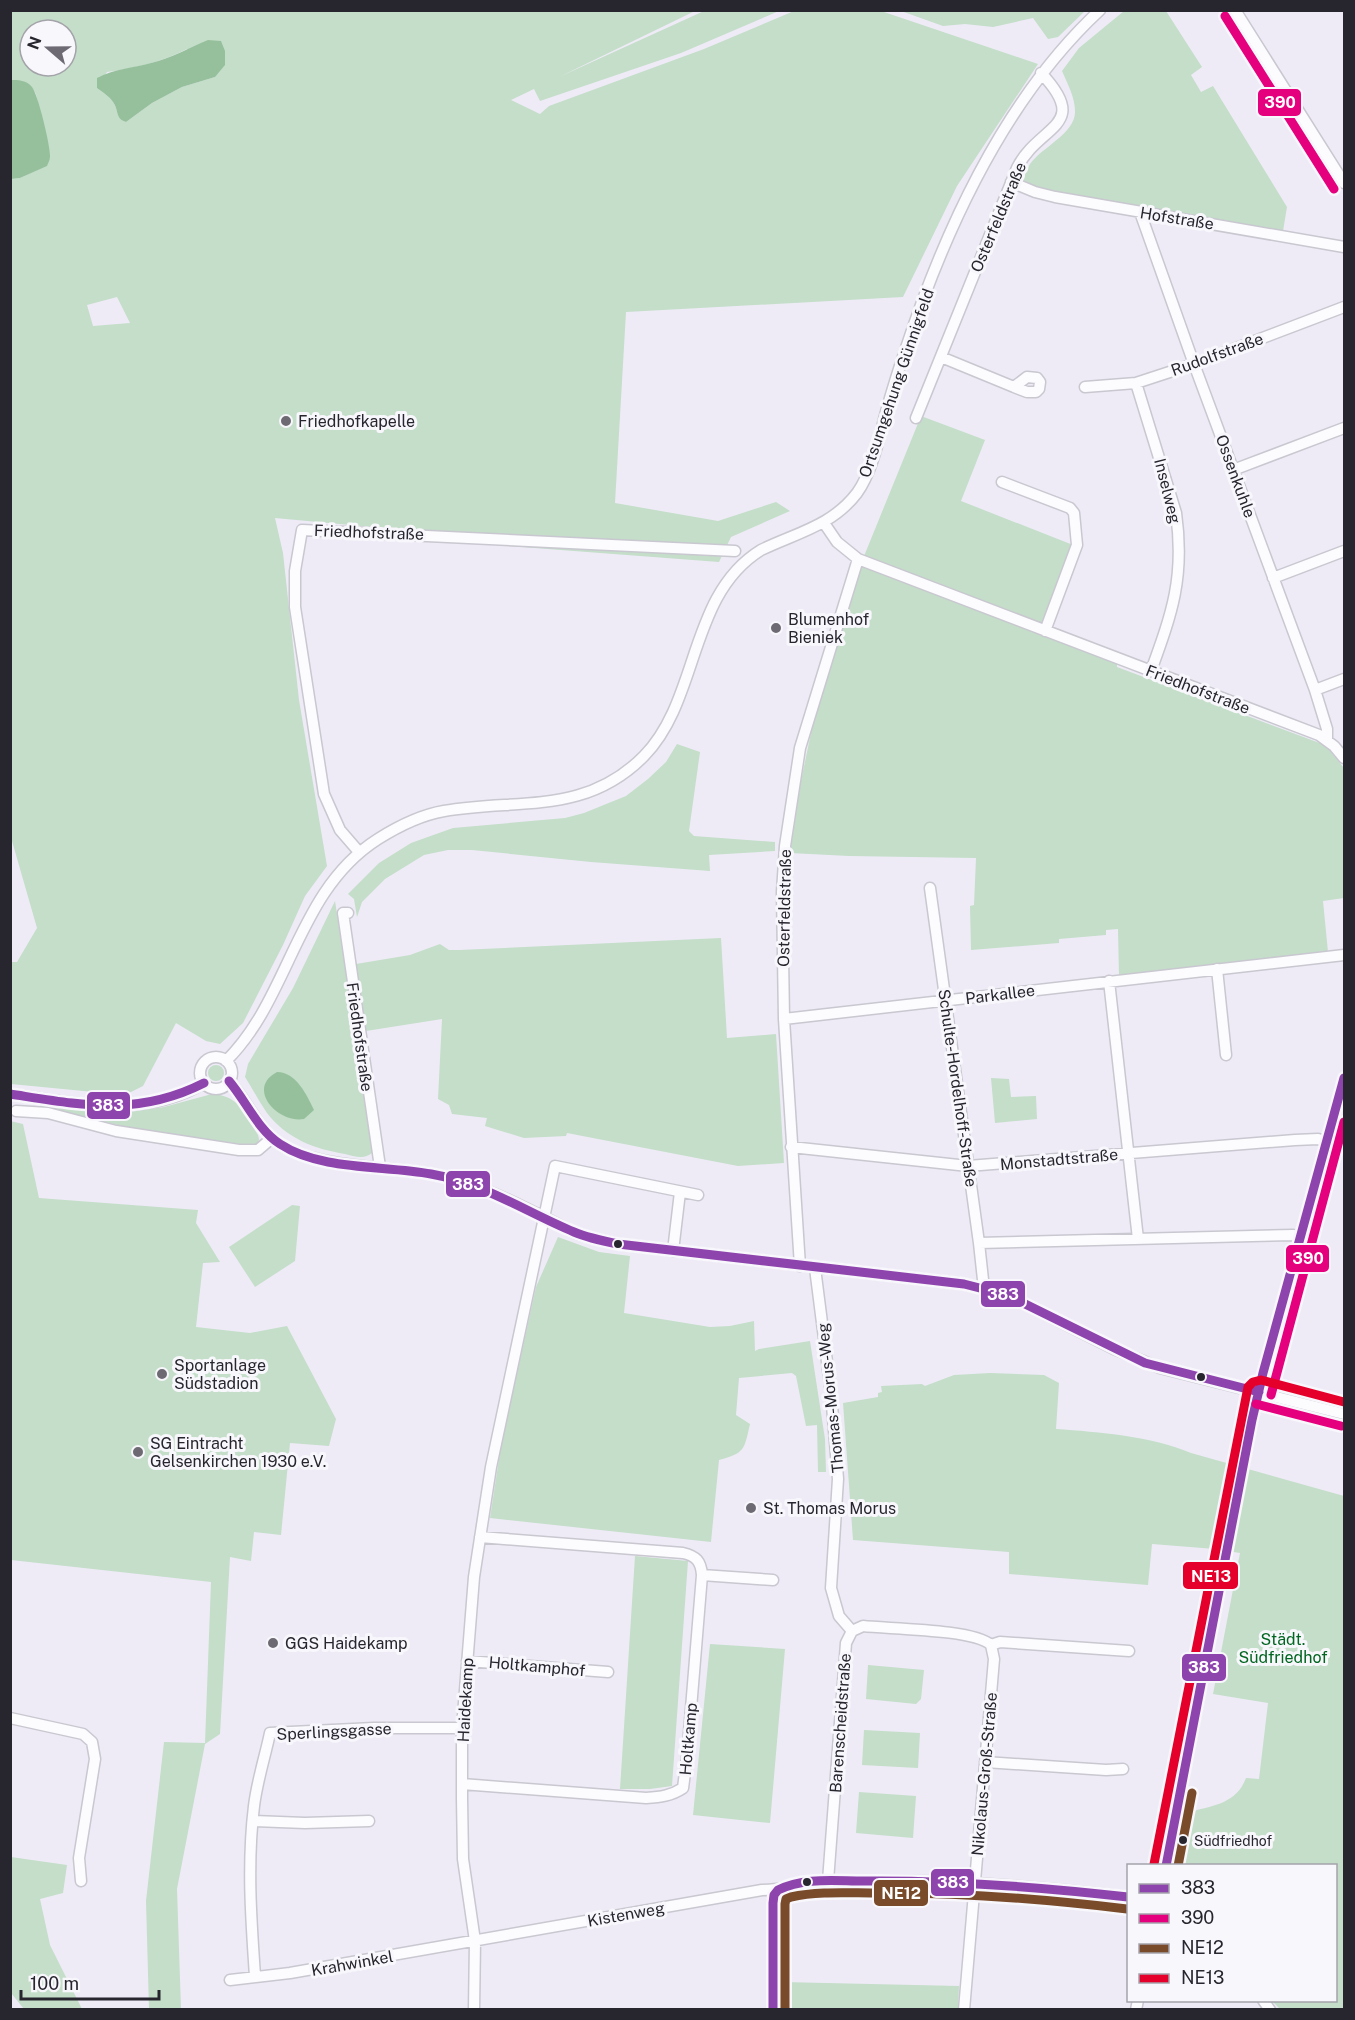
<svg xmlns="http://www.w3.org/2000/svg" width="1355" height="2020" viewBox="0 0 1355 2020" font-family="'Public Sans',sans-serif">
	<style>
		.green { fill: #c4dec9; fill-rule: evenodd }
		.water { fill: #96c09c }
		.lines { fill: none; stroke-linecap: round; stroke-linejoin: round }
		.minor-casing { stroke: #c9c7d0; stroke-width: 13 }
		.minor { stroke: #fcfcfe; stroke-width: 10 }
		.bus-1-casing { stroke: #f8f7fc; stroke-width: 14 }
		.bus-2-casing { stroke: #f8f7fc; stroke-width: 14 }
		.bus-3-casing { stroke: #f8f7fc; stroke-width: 14 }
		.bus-4-casing { stroke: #f8f7fc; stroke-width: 14 }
		.bus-1 { stroke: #8e44ad; stroke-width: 9 }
		.bus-2 { stroke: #e5007d; stroke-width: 9 }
		.bus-3 { stroke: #7a4b2a; stroke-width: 9 }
		.bus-4 { stroke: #e4002b; stroke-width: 9 }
		.poi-dot { fill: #6d6a74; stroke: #f8f7fc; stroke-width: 2 }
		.bus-dot { fill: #27252e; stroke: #f8f7fc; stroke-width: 2 }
		.labels { text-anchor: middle; stroke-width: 6; stroke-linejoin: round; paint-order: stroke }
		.bus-label { font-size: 14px; fill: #27252e; stroke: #f8f7fc; text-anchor: start }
		.street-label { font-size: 16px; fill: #27252e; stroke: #f8f7fc }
		.poi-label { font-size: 16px; fill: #27252e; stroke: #f8f7fc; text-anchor: start }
		.park-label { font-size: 16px; fill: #006620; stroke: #f8f7fc }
		.line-badge { stroke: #f8f7fc; stroke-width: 2 }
		.badge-label { font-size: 16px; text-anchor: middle; font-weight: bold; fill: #fff }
	</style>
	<rect width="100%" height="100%" fill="#eeebf6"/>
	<!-- green -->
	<path class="green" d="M10,11h685l-136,66 145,-66h75l-98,42 -141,48 -6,-12 -23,11 29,14 9,-8 155,-57 90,-38h87l157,53 -81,122 -54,111 -277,15 -11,191 103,18 58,-19 14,9 -59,26 -12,25 -249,-19 -2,-7 -193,-18 8,35 16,147 28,166 -22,30 -22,49 -40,78 -23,21 -14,-3 -30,-18 -33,63 -18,9 -114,-11v-122h6l20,-34 -27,-94v-655l10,-1 26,-12 4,-9 -14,-63c-6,-12 -12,-13 -25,-14zM30,30h36v36h-36zM187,49l28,28 -33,10 -30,16 -26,19c-11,-3 -7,-12 -13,-20 -4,-6 -11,-10 -16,-14l10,-16c28,-4 55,-10 80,-23zM117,297l13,26 -37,3 -6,-21z
		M901,11h184l-27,26 -10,2 -15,-21 -40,9 -28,-3 -22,2z
		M1124,11h42l36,56 -11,8 10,17 12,-6 74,121 -4,24 -226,-39 -21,-5 -14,-6c3,-5 5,-12 8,-17 12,-17 46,-31 45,-53 0,-14 -8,-28 -13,-40l17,-23z
		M921,416l64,24 -24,61 112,44 -33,87 77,30v5l208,78 19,23v130l-21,3 5,51 -209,24 -1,-47 -12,1v5l-47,4v4l-88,7 -1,-44 4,-1 2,-47 -127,-2 -59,-3 11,-72 11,-53 24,-82 24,-80z
		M677,744l23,8 -11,79 5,5 81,6v9l-66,4 1,16 -119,-9 -119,-12h-24l-24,5 -39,24 -23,23 -5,15 -3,-18 -6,-5 31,-31 32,-20 42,-15 112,-10 19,-5 42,-17 22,-17 18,-17z
		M335,901l38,247 -1,5c-8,7 -18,3 -27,1 -30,-5 -58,-15 -78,-41 -8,-11 -14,-24 -22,-36l3,-13 45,-76z
		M721,938l6,100 49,-4 8,129 -46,3 -171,-33 -1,3 -42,2 -39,-12 2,-8 -35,-4 -3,-9 -11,-6 4,-80 -76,12 -10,-67 54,-9 30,-11 9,6h10z
		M208 1073a8 8 0 1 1 16 0a8 8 0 1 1-16 0Z
		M991,1078l18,1 2,18 25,-1 1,23 -42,4z
		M212,1094c28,2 32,19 46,41l1,4 -1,5 -11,1 -121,-18 -86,-21v-1l90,7 34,-5z
		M10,1121l13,3 16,74 159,12 -2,13 24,39 -17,1 -7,64 54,6 37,-7 49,93 -7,27 -39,-3 -9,92 -27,-3 -3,29 -21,-4 -10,177 -15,10 -28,145 4,120h-32l-3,-108 18,-159 41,1 6,-161 -200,-22z
		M292,1205l8,1 -5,55 -40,26 -26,-40z
		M558,1237l41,15 31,4 -6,57 86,14 20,-1 24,-5 1,30 4,-2 51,-8 15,98 1,33h-8l-1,-47 -11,1 -10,-50 -4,-3 -53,5 -3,37 14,9c-6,26 -5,29 -31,36l-8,82 -221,-24 11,-72 35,-159z
		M990,1373l54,2 15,8 -3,46c43,3 95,7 135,24l153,43v513h-64l-8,-8 64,-1v-134l-157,-1 11,-53c24,-7 46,-8 56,-34l13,1 9,-76 -55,-9 27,-141 -25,-4 -63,-5 -4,41 -139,-11v-22l-156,-12 -10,-137 35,-6v-4l4,-1 -1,-6 41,-2 3,2 29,-11z
		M635,1556l53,5 -16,225 -22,3h-30z
		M710,1644l75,5 -15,174 -77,-8z
		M868,1665l56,5 -3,29 -5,5 -50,-5z
		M864,1730l56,3 -2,35 -56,-3z
		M859,1792l57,4 -3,42 -57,-5z
		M11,1857l56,8 -4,28 -23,6 10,46 32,64h-58l-13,-16z
		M782,1982l177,4 -1,23h-176z"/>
	<!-- water -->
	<path class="water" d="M208,40l13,1 4,10v14l-10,12 -33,10 -30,16 -26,19c-11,-3 -7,-12 -13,-20 -4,-6 -11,-10 -16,-14v-10c17,-9 36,-10 54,-15 20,-5 38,-15 57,-23z
		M10,80c8,0 17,0 22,7 6,7 19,61 18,70 0,3 -2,6 -3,9l-27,12 -9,1z
		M277,1072c19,0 30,23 37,38l-10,9c-25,5 -59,-30 -27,-47z"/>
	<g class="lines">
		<!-- minor casing -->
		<g class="minor-casing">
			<path id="minor" d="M1235,10l109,173
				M1011,182l24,10 20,5 289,50
				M1140,212l54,152 121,326 12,39v12
				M941,357l73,30 13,5h9l3,-3 1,-7 -3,-4 -10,-1 -13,10
				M1136,383l40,130c9,64 -4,100 -25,158
				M1085,387l51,-4 58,-19 150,-57
				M916,418l101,-250c22,-44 75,-41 24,-95
				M1233,470l111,-42
				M1002,482l68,26 4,5 3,32 -32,86
				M824,523l13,19 21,17 461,176 15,11 10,12
				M1273,578l71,-27
				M1315,690l29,-11
				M359,852l-19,-22 -16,-36 -29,-187v-36l7,-41 433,21
				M930,888l49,355 5,46
				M348,913h-5l37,254
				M1217,969l9,86
				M1109,981l29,258
				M784,1019l560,-64
				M200 1073a16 16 0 1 1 32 0a16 16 0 1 1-32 0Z
				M226,1061c65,-64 70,-170 152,-222 19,-12 43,-24 66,-28 74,-13 141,5 200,-55 56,-57 44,-161 117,-206 35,-17 71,-24 96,-57 16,-23 22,-55 29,-81 6,-21 12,-41 19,-61 40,-122 100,-253 195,-341
				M229,1081c19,20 29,49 52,64 37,23 107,21 151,29 52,10 97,36 143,59l16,5 27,6 346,40 43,11 107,54 46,19 184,46
				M10,1094c64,9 136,25 194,-11
				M16,1111l32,2 68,18 123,19h19l14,-12
				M791,1147l177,19 327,-26 23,-1 9,3
				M979,1243l314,-8 9,2
				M673,1251l7,-59
				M800,1266l-16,-247 -2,-127 3,-46 15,-98 58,-189
				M815,1268l16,125 7,86 -7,109 8,28 13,15
				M480,1537l203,16c13,3 18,8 19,22l71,5
				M991,1645l9,-3 129,9
				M467,1661l141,11
				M10,1718l73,16 9,8 3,17 -16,99 2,23
				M985,1762l121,8 17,-1
				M462,1784l184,14c14,-1 25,-2 37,-10l4,-31 15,-182
				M253,1821l52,2 64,-2
				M1166,1866l86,-446 11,-47 81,-295
				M828,1881l18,-238 6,-12 11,-5c27,3 111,3 128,19
				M255,1976c-4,-57 -8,-113 -1,-170 3,-25 11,-49 16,-73l104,-5h88
				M230,1980l60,-7 472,-83c24,0 47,-9 72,-9 98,-2 197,4 294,16
				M1263,2000l7,10
				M474,2010l1,-69 -12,-82 -1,-61v-70l12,-151 17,-110 64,-301 143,29
				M773,2010v-107l1,-8 4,-5
				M964,2010l30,-351 -3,-14
				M1136,2010l2,-10"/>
		</g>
		<!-- minor -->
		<use href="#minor" class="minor"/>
		<!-- bus-1 casing -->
		<g class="bus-1-casing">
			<path id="bus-1" d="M229,1081c17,20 29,49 51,63 41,27 104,21 151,30 52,9 95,38 143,58 14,6 29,9 44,12l346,40 43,11 138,68 114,29
				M10,1094c72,11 127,23 194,-11
				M1166,1866l86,-446 11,-47 81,-295
				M778,1890c26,-13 57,-9 85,-9 89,-1 177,6 265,16
				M773,2010v-107l1,-8 4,-5"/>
		</g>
		<!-- bus-2 casing -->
		<g class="bus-2-casing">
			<path id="bus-2" d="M1225,16l109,173
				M1271,1395l73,-273
				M1256,1404l85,22"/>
		</g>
		<!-- bus-3 casing -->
		<g class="bus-3-casing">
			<path id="bus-3" d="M1178,1866l14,-73
				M785,2010v-106l1,-5 5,-2c27,-6 56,-4 83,-4 85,-1 169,6 253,16"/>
		</g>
		<!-- bus-4 casing -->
		<g class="bus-4-casing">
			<path id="bus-4" d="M1154,1864l94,-477 5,-5 8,-2 83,22"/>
		</g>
		<!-- bus-1 -->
		<use href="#bus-1" class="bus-1"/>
		<!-- bus-2 -->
		<use href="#bus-2" class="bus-2"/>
		<!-- bus-3 -->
		<use href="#bus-3" class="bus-3"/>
		<!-- bus-4 -->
		<use href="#bus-4" class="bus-4"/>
	</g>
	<!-- markers -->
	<g class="poi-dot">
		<circle cx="286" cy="421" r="6"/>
		<circle cx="776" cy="628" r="6"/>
		<circle cx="162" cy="1374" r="6"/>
		<circle cx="138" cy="1452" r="6"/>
		<circle cx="751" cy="1508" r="6"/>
		<circle cx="273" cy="1643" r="6"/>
	</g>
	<g class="bus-dot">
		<circle cx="618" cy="1244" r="5"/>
		<circle cx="1201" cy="1377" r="5"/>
		<circle cx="1183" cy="1840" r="5"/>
		<circle cx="807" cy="1882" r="5"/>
	</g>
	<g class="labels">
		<!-- bus labels -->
		<g class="bus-label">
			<text x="1194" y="1846">Südfriedhof</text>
		</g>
		<!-- street labels -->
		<g class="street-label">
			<text transform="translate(998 217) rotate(-67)" y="6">Osterfeldstraße</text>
			<text transform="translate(1177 218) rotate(9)" y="6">Hofstraße</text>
			<text transform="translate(1217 354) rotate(-20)" y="6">Rudolfstraße</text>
			<text transform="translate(896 383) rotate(-71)" y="6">Ortsumgehung Günnigfeld</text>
			<text transform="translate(1236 476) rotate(70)" y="6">Ossenkuhle</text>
			<text transform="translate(1168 491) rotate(76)" y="6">Inselweg</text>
			<text transform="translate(369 532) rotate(2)" y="6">Friedhofstraße</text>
			<text transform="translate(1198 689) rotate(21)" y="6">Friedhofstraße</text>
			<text transform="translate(784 908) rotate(-89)" y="6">Osterfeldstraße</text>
			<text transform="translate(1000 994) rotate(-7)" y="6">Parkallee</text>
			<text transform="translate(360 1037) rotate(82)" y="6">Friedhofstraße</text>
			<text transform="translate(958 1088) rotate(82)" y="6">Schulte-Hordelhoff-Straße</text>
			<text transform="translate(1059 1159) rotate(-5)" y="6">Monstadtstraße</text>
			<text transform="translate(830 1398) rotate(-96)" y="6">Thomas-Morus-Weg</text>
			<text transform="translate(537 1666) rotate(5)" y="6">Holtkamphof</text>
			<text transform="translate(465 1700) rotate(-87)" y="6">Haidekamp</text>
			<text transform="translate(840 1723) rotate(-86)" y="6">Barenscheidstraße</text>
			<text transform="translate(334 1731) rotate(-3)" y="6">Sperlingsgasse</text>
			<text transform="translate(688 1739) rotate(-85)" y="6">Holtkamp</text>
			<text transform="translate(984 1774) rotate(-85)" y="6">Nikolaus-Groß-Straße</text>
			<text transform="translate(626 1914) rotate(-10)" y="6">Kistenweg</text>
			<text transform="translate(352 1963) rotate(-10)" y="6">Krahwinkel</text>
		</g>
		<!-- poi labels -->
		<g class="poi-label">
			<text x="298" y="427">Friedhofkapelle</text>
			<text x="788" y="625">Blumenhof<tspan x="788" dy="18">Bieniek</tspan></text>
			<text x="174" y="1371">Sportanlage<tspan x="174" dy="18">Südstadion</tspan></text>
			<text x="150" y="1449">SG Eintracht<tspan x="150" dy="18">Gelsenkirchen 1930 e.V.</tspan></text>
			<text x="763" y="1514">St. Thomas Morus</text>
			<text x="285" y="1649">GGS Haidekamp</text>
		</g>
		<!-- park labels -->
		<g class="park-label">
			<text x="1283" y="1645">Städt.<tspan x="1283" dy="18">Südfriedhof</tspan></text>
		</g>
	</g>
	<g class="line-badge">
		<rect x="1257" y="88" width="45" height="29" rx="6" fill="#e5007d"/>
		<rect x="86" y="1091" width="45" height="29" rx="6" fill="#8e44ad"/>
		<rect x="445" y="1170" width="46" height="28" rx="6" fill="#8e44ad"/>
		<rect x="1285" y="1244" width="45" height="29" rx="6" fill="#e5007d"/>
		<rect x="980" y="1280" width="46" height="28" rx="6" fill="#8e44ad"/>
		<rect x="1182" y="1561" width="57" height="29" rx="6" fill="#e4002b"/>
		<rect x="1181" y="1653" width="46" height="29" rx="6" fill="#8e44ad"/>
		<rect x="930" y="1868" width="45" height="29" rx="6" fill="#8e44ad"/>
		<rect x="873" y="1879" width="56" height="28" rx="6" fill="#7a4b2a"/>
	</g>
	<g class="badge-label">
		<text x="1280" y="108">390</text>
		<text x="108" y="1111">383</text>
		<text x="468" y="1190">383</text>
		<text x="1308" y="1264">390</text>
		<text x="1003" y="1300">383</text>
		<text x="1211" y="1582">NE13</text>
		<text x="1204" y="1673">383</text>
		<text x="953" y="1888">383</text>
		<text x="901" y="1899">NE12</text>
	</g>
	<!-- border -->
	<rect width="1355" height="2020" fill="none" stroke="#27252e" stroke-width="24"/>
	<!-- legend -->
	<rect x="1127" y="1864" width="210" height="138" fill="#f8f7fc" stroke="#a4a3aa" stroke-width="1.5"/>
	<rect x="1139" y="1884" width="30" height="9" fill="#8e44ad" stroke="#a4a3aa" stroke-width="1.5"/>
	<text x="1181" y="1894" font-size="18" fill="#27252e">383</text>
	<rect x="1139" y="1914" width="30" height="9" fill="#e5007d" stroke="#a4a3aa" stroke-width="1.5"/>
	<text x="1181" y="1924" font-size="18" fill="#27252e">390</text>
	<rect x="1139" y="1944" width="30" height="9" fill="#7a4b2a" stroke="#a4a3aa" stroke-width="1.5"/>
	<text x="1181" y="1954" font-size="18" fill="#27252e">NE12</text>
	<rect x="1139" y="1974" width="30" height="9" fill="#e4002b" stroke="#a4a3aa" stroke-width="1.5"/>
	<text x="1181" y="1984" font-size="18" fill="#27252e">NE13</text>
	<!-- north arrow -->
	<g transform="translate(48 48) rotate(290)"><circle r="28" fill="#f8f7fc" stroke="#a4a3aa" stroke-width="1.5"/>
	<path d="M0-4.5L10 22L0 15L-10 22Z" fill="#6d6a74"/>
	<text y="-9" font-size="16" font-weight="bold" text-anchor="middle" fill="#27252e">N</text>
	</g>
	<!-- scale -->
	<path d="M21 1990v9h138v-9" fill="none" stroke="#27252e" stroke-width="3"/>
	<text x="30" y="1990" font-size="18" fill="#27252e" stroke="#f8f7fc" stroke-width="4.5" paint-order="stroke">100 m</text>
</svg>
